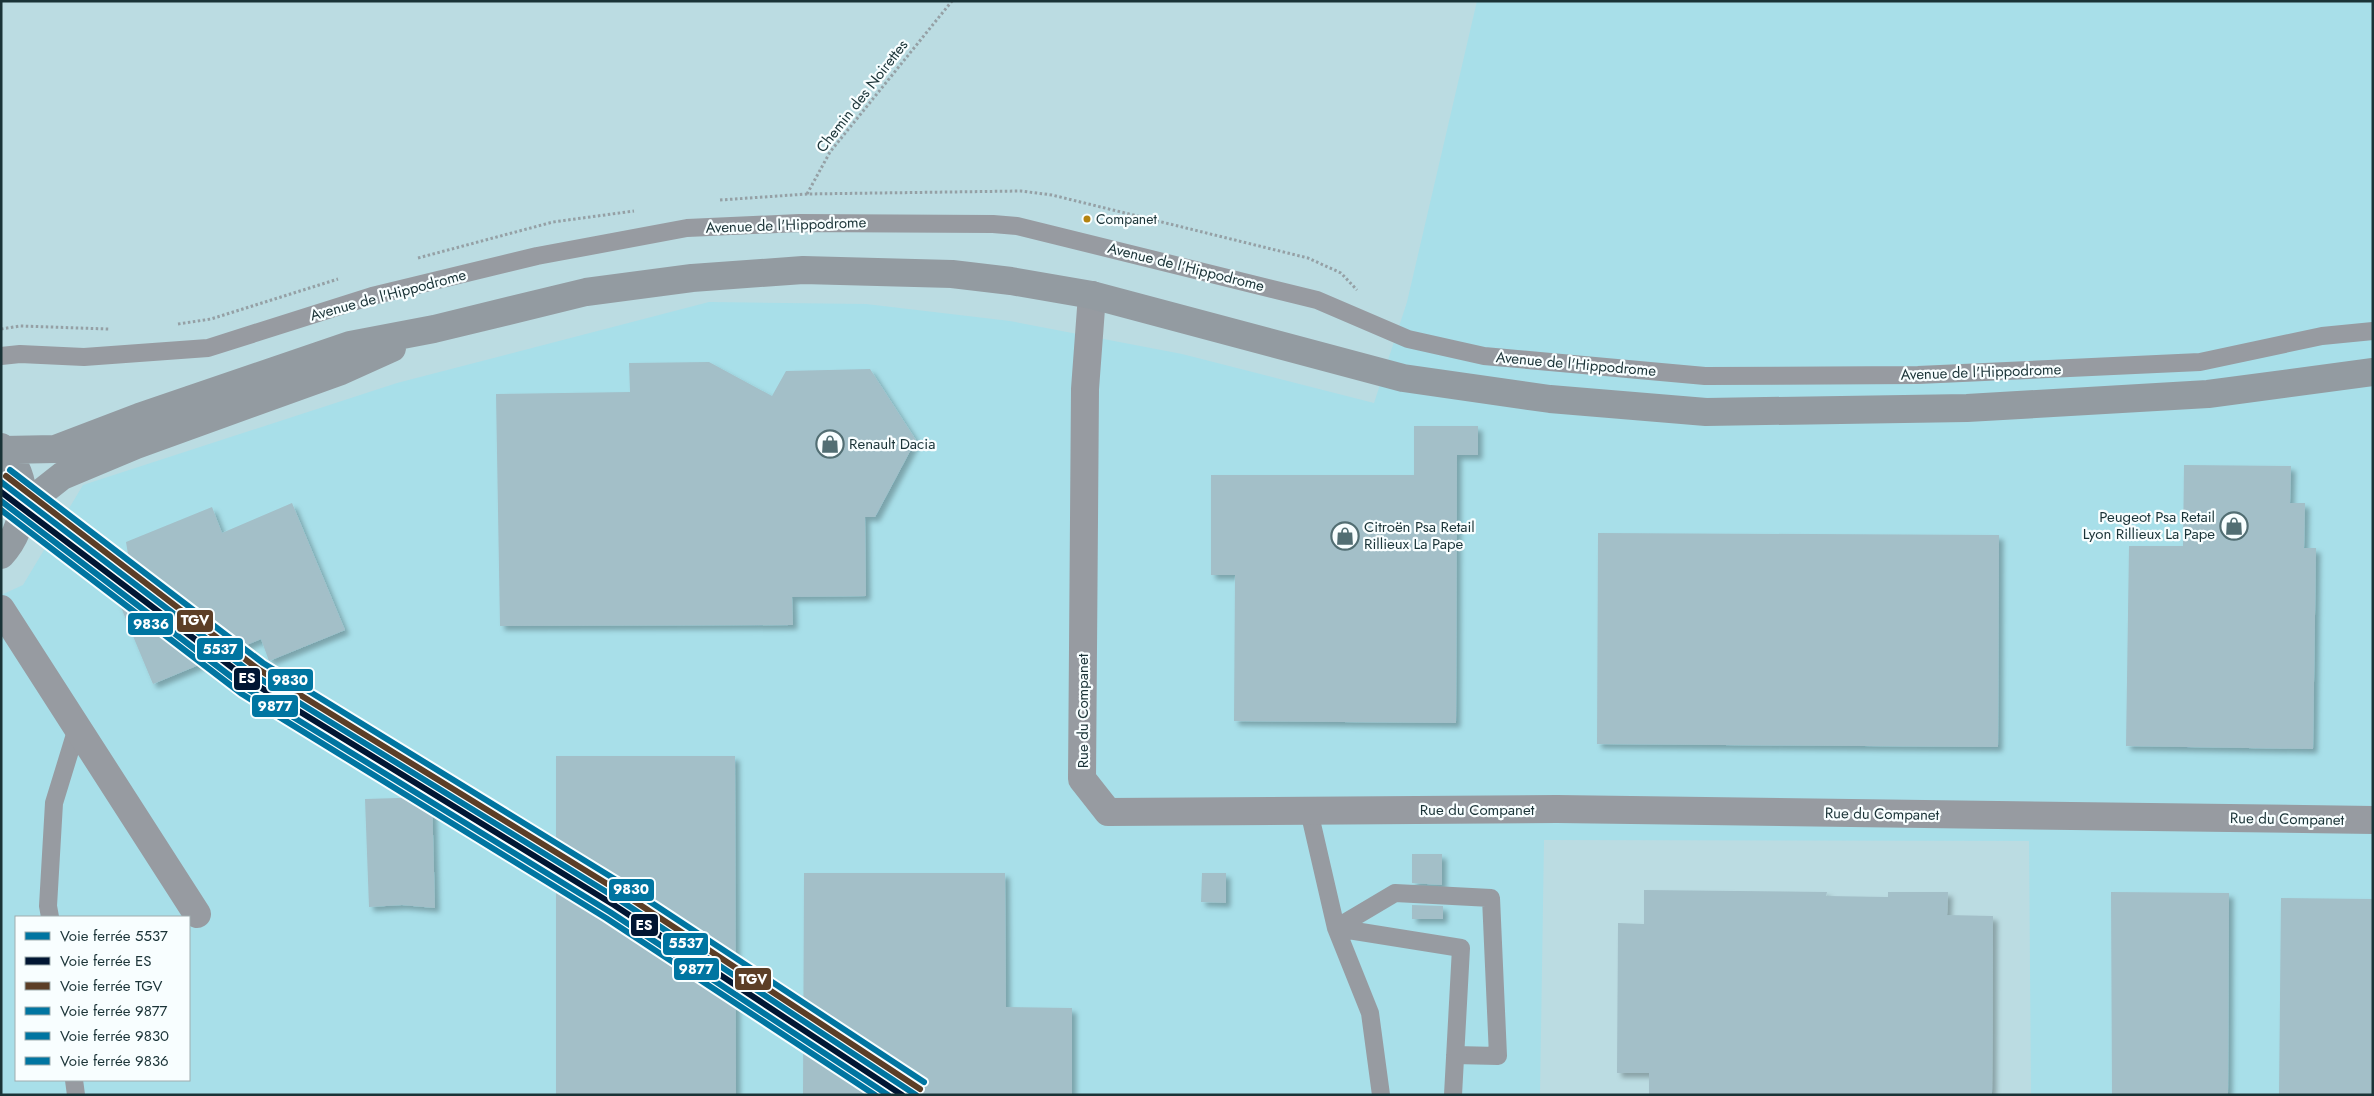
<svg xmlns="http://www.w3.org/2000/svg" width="2374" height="1096" viewBox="0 0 2374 1096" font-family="Jost,sans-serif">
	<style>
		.built { fill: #a8dfe9; fill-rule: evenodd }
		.building { fill: #a3bfc8; filter: url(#shadow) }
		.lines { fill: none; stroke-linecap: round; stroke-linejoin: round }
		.path { stroke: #95a0a5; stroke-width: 3; stroke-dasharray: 2.5 2.5; stroke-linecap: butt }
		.service { stroke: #979ba1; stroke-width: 18 }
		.minor { stroke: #979ba1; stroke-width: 28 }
		.secondary { stroke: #939ba1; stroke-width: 28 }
		.rail-1-casing { stroke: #f8feff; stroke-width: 10 }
		.rail-2-casing { stroke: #f8feff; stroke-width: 10 }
		.rail-3-casing { stroke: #f8feff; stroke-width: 10 }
		.rail-4-casing { stroke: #f8feff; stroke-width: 10 }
		.rail-5-casing { stroke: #f8feff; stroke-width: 10 }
		.rail-6-casing { stroke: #f8feff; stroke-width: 10 }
		.rail-1 { stroke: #0075a1; stroke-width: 6 }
		.rail-2 { stroke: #011633; stroke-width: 6 }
		.rail-3 { stroke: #5c3e26; stroke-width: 6 }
		.rail-4 { stroke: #0075a1; stroke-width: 6 }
		.rail-5 { stroke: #0075a1; stroke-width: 6 }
		.rail-6 { stroke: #0075a1; stroke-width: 6 }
		.bus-dot { fill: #b58410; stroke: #f8feff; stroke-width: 2 }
		.labels { text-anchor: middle; stroke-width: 4.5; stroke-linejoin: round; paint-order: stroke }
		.bus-label { font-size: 14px; fill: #1a3337; stroke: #f8feff; text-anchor: start }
		.street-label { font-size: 15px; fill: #1a3337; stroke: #f8feff }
		.poi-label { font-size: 15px; fill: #1a3337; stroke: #f8feff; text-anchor: start }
		.line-badge { stroke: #f8feff; stroke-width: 2 }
		.badge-label { font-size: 14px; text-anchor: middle; font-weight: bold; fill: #fff }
	</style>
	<defs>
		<filter id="shadow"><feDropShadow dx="4.5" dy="4.5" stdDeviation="2.5" flood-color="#0004"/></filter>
	</defs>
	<rect width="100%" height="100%" fill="#bbdce2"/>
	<!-- built -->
	<path class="built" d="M1477,1h896v1094h-342l-2,-254 -485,-1 -4,255h-1539v-500l22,-10 60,-100 314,-102 312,-81 157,2 144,17 172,33 192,49 33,-101zM16,917h173v163h-173z"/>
	<!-- building -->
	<path class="building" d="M709,362l63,34 14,-25 84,-2 46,71 -41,77h-10l1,79 -74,1 1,28 -293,1 -4,-232 134,-2 -1,-29z
		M1414,426h64v29h-21l-1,268 -222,-2 1,-146h-24v-100h203z
		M2184,465l107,1 -1,37h15l-1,45h12l-3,201 -187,-3 3,-200h54z
		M292,503l53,127 -76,31 -8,-22 -108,45 -43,-103 12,-10 3,-6 3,-11 -2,-12 86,-35 10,26z
		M1598,533l401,2 -1,212 -401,-3z
		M556,756h179l1,339h-180z
		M432,797l3,111 -33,-3 -33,2 -4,-108z
		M1412,854h30v31l-30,-2z
		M804,873h201l1,134 66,1v87h-269z
		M1202,873h24v30l-25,-1z
		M1644,890l183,2 -1,4 62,1v-5h60l-1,23 46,1 -1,179h-343v-22h-32l1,-150 26,1z
		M2111,892l118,1 -1,202h-116z
		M2281,898l92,1v196h-94z
		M1412,905l31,1v13h-31z"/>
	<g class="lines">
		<!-- path -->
		<path class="path" d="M807,194l23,-42 122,-151
			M720,200l87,-6 214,-3 31,4 256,63 33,15 16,17
			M418,258l135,-36 81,-11
			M178,324l33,-5 127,-40
			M1,329l19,-3 89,3"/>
		<!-- service -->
		<path class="service" d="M1,356l19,-2 64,3 124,-9 164,-52 165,-40 150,-28 112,-5 194,1 24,2 300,74 91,39 76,17 221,20 213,-1 282,-13 122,-26 51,-5
			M1309,811l27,117 34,85 11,82
			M50,917l-2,-11 6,-103 23,-75
			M1336,928l59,-35 96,5 7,158 -43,-1
			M1336,928l125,20 -8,147
			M74,1080l2,15"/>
		<!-- minor -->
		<path class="minor" d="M1092,295l-7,94 -3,390 26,33 449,-3 816,11
			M1,609l196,305"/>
		<!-- secondary -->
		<path class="secondary" d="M1,447c31,30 27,79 0,108
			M4,450l51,-1 84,-32 211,-72 84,-16 152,-37 106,-14 111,-8 149,4 59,7 81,14 311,83 147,21 156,13 261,-4 241,-14 165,-22
			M24,506l38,-30 74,-31 205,-74 51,-23"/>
		<!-- rail-1 casing -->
		<g class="rail-1-casing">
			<path id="rail-1" d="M1,482l253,193 364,224 298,196"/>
		</g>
		<!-- rail-2 casing -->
		<g class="rail-2-casing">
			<path id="rail-2" d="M1,492l249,189 364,224 288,190"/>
		</g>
		<!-- rail-3 casing -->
		<g class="rail-3-casing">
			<path id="rail-3" d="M6,476l252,193 364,224 298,196"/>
		</g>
		<!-- rail-4 casing -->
		<g class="rail-4-casing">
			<path id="rail-4" d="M1,501l245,187 364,224 278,183"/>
		</g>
		<!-- rail-5 casing -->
		<g class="rail-5-casing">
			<path id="rail-5" d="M10,470l253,193 363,223 298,196"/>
		</g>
		<!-- rail-6 casing -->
		<g class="rail-6-casing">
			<path id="rail-6" d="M1,510l241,184 364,224 269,177"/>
		</g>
		<!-- rail-1 -->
		<use href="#rail-1" class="rail-1"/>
		<!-- rail-2 -->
		<use href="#rail-2" class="rail-2"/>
		<!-- rail-3 -->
		<use href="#rail-3" class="rail-3"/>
		<!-- rail-4 -->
		<use href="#rail-4" class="rail-4"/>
		<!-- rail-5 -->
		<use href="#rail-5" class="rail-5"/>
		<!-- rail-6 -->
		<use href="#rail-6" class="rail-6"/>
	</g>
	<!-- icons -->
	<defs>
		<g id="shop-ring" transform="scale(1.4375)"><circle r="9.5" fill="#f8feff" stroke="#526e73" stroke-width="1.5"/><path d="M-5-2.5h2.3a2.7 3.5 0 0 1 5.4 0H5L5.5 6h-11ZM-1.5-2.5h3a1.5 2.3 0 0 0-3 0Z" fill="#526e73"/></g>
	</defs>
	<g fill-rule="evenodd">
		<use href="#shop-ring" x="830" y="444"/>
		<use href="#shop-ring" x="2234" y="526"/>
		<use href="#shop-ring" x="1345" y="536"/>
	</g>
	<!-- markers -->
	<circle class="bus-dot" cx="1087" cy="219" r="4.5"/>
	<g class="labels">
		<!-- bus labels -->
		<g class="bus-label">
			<text x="1096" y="224">Companet</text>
		</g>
		<!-- street labels -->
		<g class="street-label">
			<text transform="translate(862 96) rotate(-52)" y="5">Chemin des Noirettes</text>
			<text transform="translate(786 225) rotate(-2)" y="5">Avenue de l'Hippodrome</text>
			<text transform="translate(1186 267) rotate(14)" y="5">Avenue de l'Hippodrome</text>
			<text transform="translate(388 295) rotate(-15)" y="5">Avenue de l'Hippodrome</text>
			<text transform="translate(1576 364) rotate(5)" y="5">Avenue de l'Hippodrome</text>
			<text transform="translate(1981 372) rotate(-2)" y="5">Avenue de l'Hippodrome</text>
			<text transform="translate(1083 711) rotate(-90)" y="5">Rue du Companet</text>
			<text x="1477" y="815">Rue du Companet</text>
			<text transform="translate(1882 814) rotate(1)" y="5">Rue du Companet</text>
			<text transform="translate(2287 819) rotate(1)" y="5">Rue du Companet</text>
		</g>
		<!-- poi labels -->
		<g class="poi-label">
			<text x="849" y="449">Renault Dacia</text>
			<text x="2215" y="522" text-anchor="end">Peugeot Psa Retail<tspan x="2215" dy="17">Lyon Rillieux La Pape</tspan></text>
			<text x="1364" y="532">Citroën Psa Retail<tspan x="1364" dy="17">Rillieux La Pape</tspan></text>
		</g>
	</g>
	<g class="line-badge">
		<rect x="176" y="609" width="38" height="24" rx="5" fill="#5c3e26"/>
		<rect x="127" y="612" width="47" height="24" rx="5" fill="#0075a1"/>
		<rect x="196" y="637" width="48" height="24" rx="5" fill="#0075a1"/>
		<rect x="233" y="667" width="28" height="24" rx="5" fill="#011633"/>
		<rect x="267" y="668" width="47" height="24" rx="5" fill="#0075a1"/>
		<rect x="251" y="694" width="48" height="24" rx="5" fill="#0075a1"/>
		<rect x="608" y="878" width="47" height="24" rx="5" fill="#0075a1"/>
		<rect x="630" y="913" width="29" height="24" rx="5" fill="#011633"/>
		<rect x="662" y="932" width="47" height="24" rx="5" fill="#0075a1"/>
		<rect x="673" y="957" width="47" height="24" rx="5" fill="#0075a1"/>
		<rect x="734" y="967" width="38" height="24" rx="5" fill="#5c3e26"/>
	</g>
	<g class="badge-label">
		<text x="195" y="625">TGV</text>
		<text x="151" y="629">9836</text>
		<text x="220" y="654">5537</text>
		<text x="247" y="683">ES</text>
		<text x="290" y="685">9830</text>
		<text x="275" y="711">9877</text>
		<text x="631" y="894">9830</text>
		<text x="644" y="930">ES</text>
		<text x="686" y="948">5537</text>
		<text x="696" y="974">9877</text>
		<text x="753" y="984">TGV</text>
	</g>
	<!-- border -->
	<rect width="2374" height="1096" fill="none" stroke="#1a3337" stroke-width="5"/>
	<!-- legend -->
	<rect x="15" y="916" width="175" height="165" fill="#f8feff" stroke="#9fadaf"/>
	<rect x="25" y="932" width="25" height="8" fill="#0075a1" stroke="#9fadaf"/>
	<text x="60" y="941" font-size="15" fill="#1a3337">Voie ferrée 5537</text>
	<rect x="25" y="957" width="25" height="8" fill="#011633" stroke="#9fadaf"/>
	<text x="60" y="966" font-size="15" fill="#1a3337">Voie ferrée ES</text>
	<rect x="25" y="982" width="25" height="8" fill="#5c3e26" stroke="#9fadaf"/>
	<text x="60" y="991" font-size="15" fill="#1a3337">Voie ferrée TGV</text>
	<rect x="25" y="1007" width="25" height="8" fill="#0075a1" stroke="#9fadaf"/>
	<text x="60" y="1016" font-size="15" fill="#1a3337">Voie ferrée 9877</text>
	<rect x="25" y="1032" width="25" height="8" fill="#0075a1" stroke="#9fadaf"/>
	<text x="60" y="1041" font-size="15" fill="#1a3337">Voie ferrée 9830</text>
	<rect x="25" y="1057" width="25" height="8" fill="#0075a1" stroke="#9fadaf"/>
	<text x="60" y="1066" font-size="15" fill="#1a3337">Voie ferrée 9836</text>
</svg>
